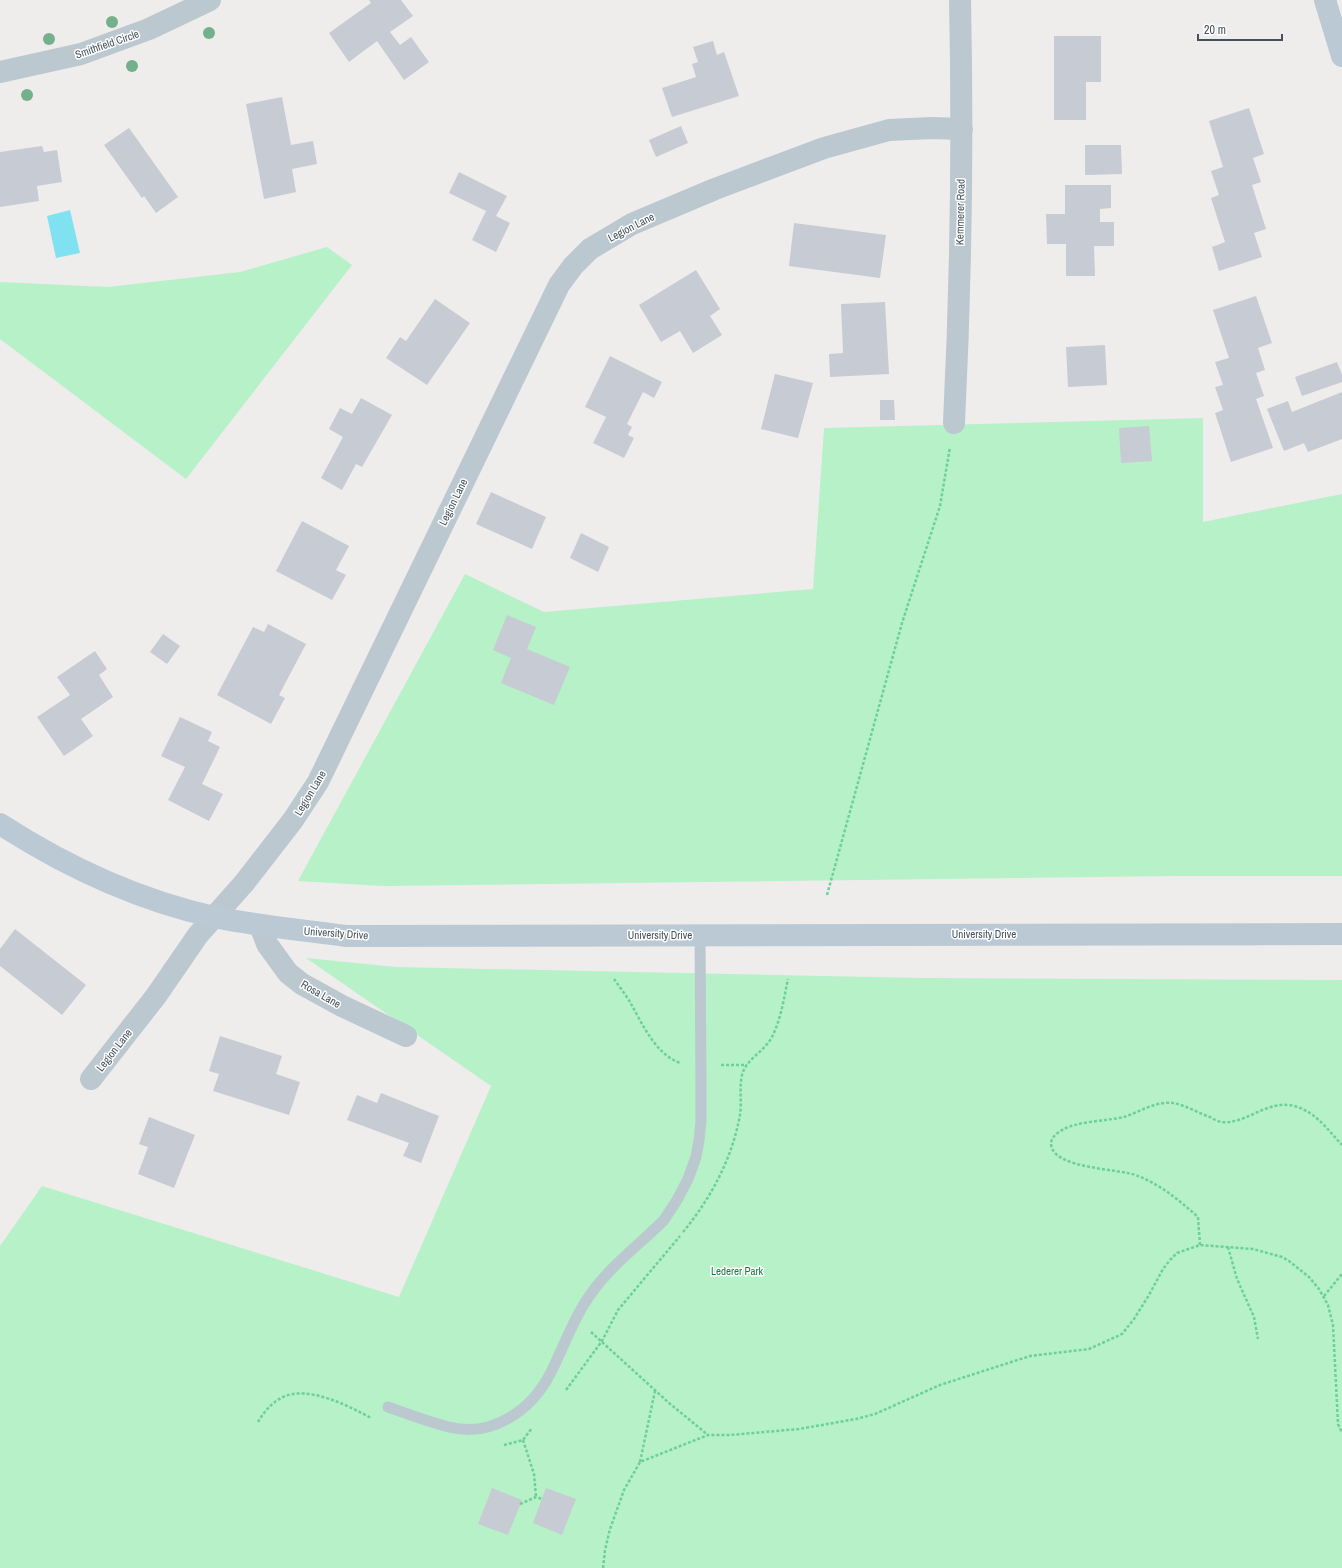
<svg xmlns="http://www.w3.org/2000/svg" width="1342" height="1568" viewBox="0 0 1342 1568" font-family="'Archivo Narrow',sans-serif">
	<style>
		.green { fill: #b6f1c8 }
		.water { fill: #80e2f1 }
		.building { fill: #c7cbd3 }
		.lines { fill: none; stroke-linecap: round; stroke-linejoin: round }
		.path { stroke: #6cd197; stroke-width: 2.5; stroke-dasharray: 3 2; stroke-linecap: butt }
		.service { stroke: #bbc8d0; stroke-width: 11 }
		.minor { stroke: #bbc8d0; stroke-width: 22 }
		.secondary { stroke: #bbc9d4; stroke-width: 22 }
		.tree { fill: #75b08d }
		.labels { text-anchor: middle; stroke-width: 3; stroke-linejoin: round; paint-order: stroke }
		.street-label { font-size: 11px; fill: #43515a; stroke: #fff }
		.park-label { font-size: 11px; fill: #117f3f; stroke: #fff }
	</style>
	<rect width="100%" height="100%" fill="#efecec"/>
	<!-- green -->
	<path class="green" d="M327,247l25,18 -166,214 -186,-140v-57l108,5 132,-15z
		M1203,418v104l139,-28v382h-169l-790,10 -85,-5 167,-307 79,38 269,-23 11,-161z
		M306,958l90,9 527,11 419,2v588h-1342v-322l42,-60 357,111 92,-211z"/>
	<!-- water -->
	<path class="water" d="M70,210l10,43 -24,5 -9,-42z"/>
	<!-- building -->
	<path class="building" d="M369,0h32l12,16 -23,16 10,13 11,-8 18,25 -25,18 -27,-39 -28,21 -20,-29 42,-30z
		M1054,36h47v46h-15v38h-32z
		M713,41l4,14 7,-3 15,44 -67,21 -10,-29 34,-11 -4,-13 6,-2 -5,-15z
		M282,97l9,48 22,-4 4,23 -25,5 4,23 -32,7 -18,-95z
		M1249,108l15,46 -11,4 8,24 -9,3 14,44 -12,4 8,24 -43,14 -7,-24 13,-5 -14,-44 8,-3 -8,-24 12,-4 -14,-46z
		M681,126l7,17 -32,14 -7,-17z
		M129,128l49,69 -22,16 -12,-17 -2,2 -38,-53z
		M1085,145h36l1,29 -37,1z
		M42,146l2,6 13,-2 5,32 -25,4 2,15 -39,6v-55z
		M459,172l48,24 -11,20 14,7 -14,29 -24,-12 14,-29 -37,-18z
		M1065,185h46v23l-11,1v13h14v24h-20l1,30h-29v-32h-19l-1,-30h19z
		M794,223l92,12 -6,43 -91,-12z
		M696,270l24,39 -10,7 12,19 -29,18 -13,-22 -19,11 -22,-37z
		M1256,296l16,47 -14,5 7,22 -9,3 8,23 -8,3 17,49 -42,14 -16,-49 8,-3 -8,-23 8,-2 -8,-23 14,-4 -16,-48z
		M435,299l35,24 -43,62 -41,-27 14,-21 6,4z
		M885,302l4,72 -59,3 -1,-23 14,-1 -2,-49z
		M1105,345l2,40 -39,2 -2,-40z
		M610,356l52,26 -8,16 -11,-6 -16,32 5,3 -4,8 6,3 -10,20 -31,-15 13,-26 -21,-10z
		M1337,362l5,13v7l-40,14 -7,-19z
		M775,374l38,9 -15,55 -37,-9z
		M1342,392v47l-34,13 -4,-9 -20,8 -17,-42 21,-8 4,11z
		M361,398l31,17 -30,52 -6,-3 -14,26 -21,-12 22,-41 -14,-8 11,-21 12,6z
		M880,400h14l1,20h-15z
		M1149,426l3,35 -31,2 -2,-35z
		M491,492l55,25 -14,32 -56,-25z
		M302,521l47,25 -13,24 10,5 -14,25 -56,-29z
		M581,533l28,14 -11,25 -28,-14z
		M507,615l29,12 -9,22 43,18 -16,38 -53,-22 10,-25 -18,-8z
		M268,624l38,20 -27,51 6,3 -14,26 -54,-29 36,-68 11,5z
		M163,634l17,12 -13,18 -17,-12z
		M95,651l12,18 -8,6 14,22 -32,22 12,17 -29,20 -27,-39 33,-22 -13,-18z
		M180,717l32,15 -4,9 12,6 -18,37 21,10 -14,27 -41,-21 17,-33 -24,-11z
		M15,929l71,56 -24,30 -62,-49v-17z
		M220,1036l62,20 -6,18 24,8 -11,33 -76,-24 6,-17 -10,-3z
		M381,1093l58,23 -18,47 -18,-7 6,-13 -62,-23 10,-25 20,8z
		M149,1117l46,18 -21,53 -36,-14 10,-27 -9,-3z
		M492,1488l30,12 -14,35 -30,-11z
		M546,1488l30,11 -14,36 -29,-12z"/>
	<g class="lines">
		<!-- path -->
		<path class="path" d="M827,895l75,-272 38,-117 10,-59
			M614,979c5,7 11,15 16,23 12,21 25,52 50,61
			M721,1065h26
			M683,1232c28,-34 49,-73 57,-117 2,-13 -1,-27 2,-40 4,-16 22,-23 30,-38 9,-18 12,-39 16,-58
			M1200,1245l-2,-28c-18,-16 -37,-32 -60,-41 -17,-8 -85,-6 -87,-32 0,-7 7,-12 13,-15 15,-8 43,-8 60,-12 16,-5 31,-16 49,-14 12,2 25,10 37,14 3,2 7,4 11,5 25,3 46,-23 73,-16 21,5 34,24 48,39
			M1228,1247l9,32 17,38 4,22
			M1324,1296l18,-22
			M591,1332l78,71 39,32
			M566,1390l36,-49 16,-31 62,-74
			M258,1422c6,-10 14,-20 25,-25 25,-12 66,9 88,21
			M523,1440l11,34 2,23
			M504,1445l19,-5 9,-12
			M640,1462l15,-71
			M520,1504l16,-7 6,2
			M603,1568l2,-18 5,-21 14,-39 16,-28 68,-27h22l69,-6 57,-10 19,-5 65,-29 90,-29 59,-7 33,-15 12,-15 15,-24 14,-26 7,-9 7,-7 23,-8 53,4 29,8 7,4 20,16 10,12 9,16 5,20 5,99 4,9"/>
		<!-- service -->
		<path class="service" d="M388,1407c20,7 40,15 61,20 42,11 82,-16 101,-53 13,-25 21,-50 36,-73 20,-32 52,-55 78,-81l13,-20 11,-21 8,-22 3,-17 2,-19v-29l-1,-158"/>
		<!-- minor -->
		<path class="minor" d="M0,72l81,-18 68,-25 61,-29
			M954,423c7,-141 9,-282 6,-423
			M260,925l7,19 21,29 14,11 40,22 64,30
			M91,1079l65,-83 42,-61 47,-53 48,-62 25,-38 241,-497 14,-19 17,-17 42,-25 83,-35 109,-41 65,-18 43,-2 30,1"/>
		<!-- secondary -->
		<path class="secondary" d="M1325,0l17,56
			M0,824c65,42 138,76 214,93 44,9 88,13 132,19l996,-2"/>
	</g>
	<!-- trees -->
	<g class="tree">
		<circle cx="112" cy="22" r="6"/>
		<circle cx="209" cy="33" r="6"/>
		<circle cx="49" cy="39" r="6"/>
		<circle cx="132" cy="66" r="6"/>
		<circle cx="27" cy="95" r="6"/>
	</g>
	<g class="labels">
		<!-- street labels -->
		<g class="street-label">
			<text transform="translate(107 44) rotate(-19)" y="4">Smithfield Circle</text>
			<text transform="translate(960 212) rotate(-89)" y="4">Kemmerer Road</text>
			<text transform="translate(631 227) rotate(-27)" y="4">Legion Lane</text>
			<text transform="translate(453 502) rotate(-64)" y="4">Legion Lane</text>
			<text transform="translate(310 793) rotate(-59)" y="4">Legion Lane</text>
			<text transform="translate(336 933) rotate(4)" y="4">University Drive</text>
			<text x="984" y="938">University Drive</text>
			<text x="660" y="939">University Drive</text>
			<text transform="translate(321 994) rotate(30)" y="4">Rosa Lane</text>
			<text transform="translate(114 1050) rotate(-52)" y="4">Legion Lane</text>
		</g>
		<!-- park labels -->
		<g class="park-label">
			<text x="737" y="1275">Lederer Park</text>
		</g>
	</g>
	<!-- scale -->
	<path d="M1198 34v6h84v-6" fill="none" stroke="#43515a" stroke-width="2"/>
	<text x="1204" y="34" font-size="12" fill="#43515a" stroke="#ffffff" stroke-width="3" paint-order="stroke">20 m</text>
</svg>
